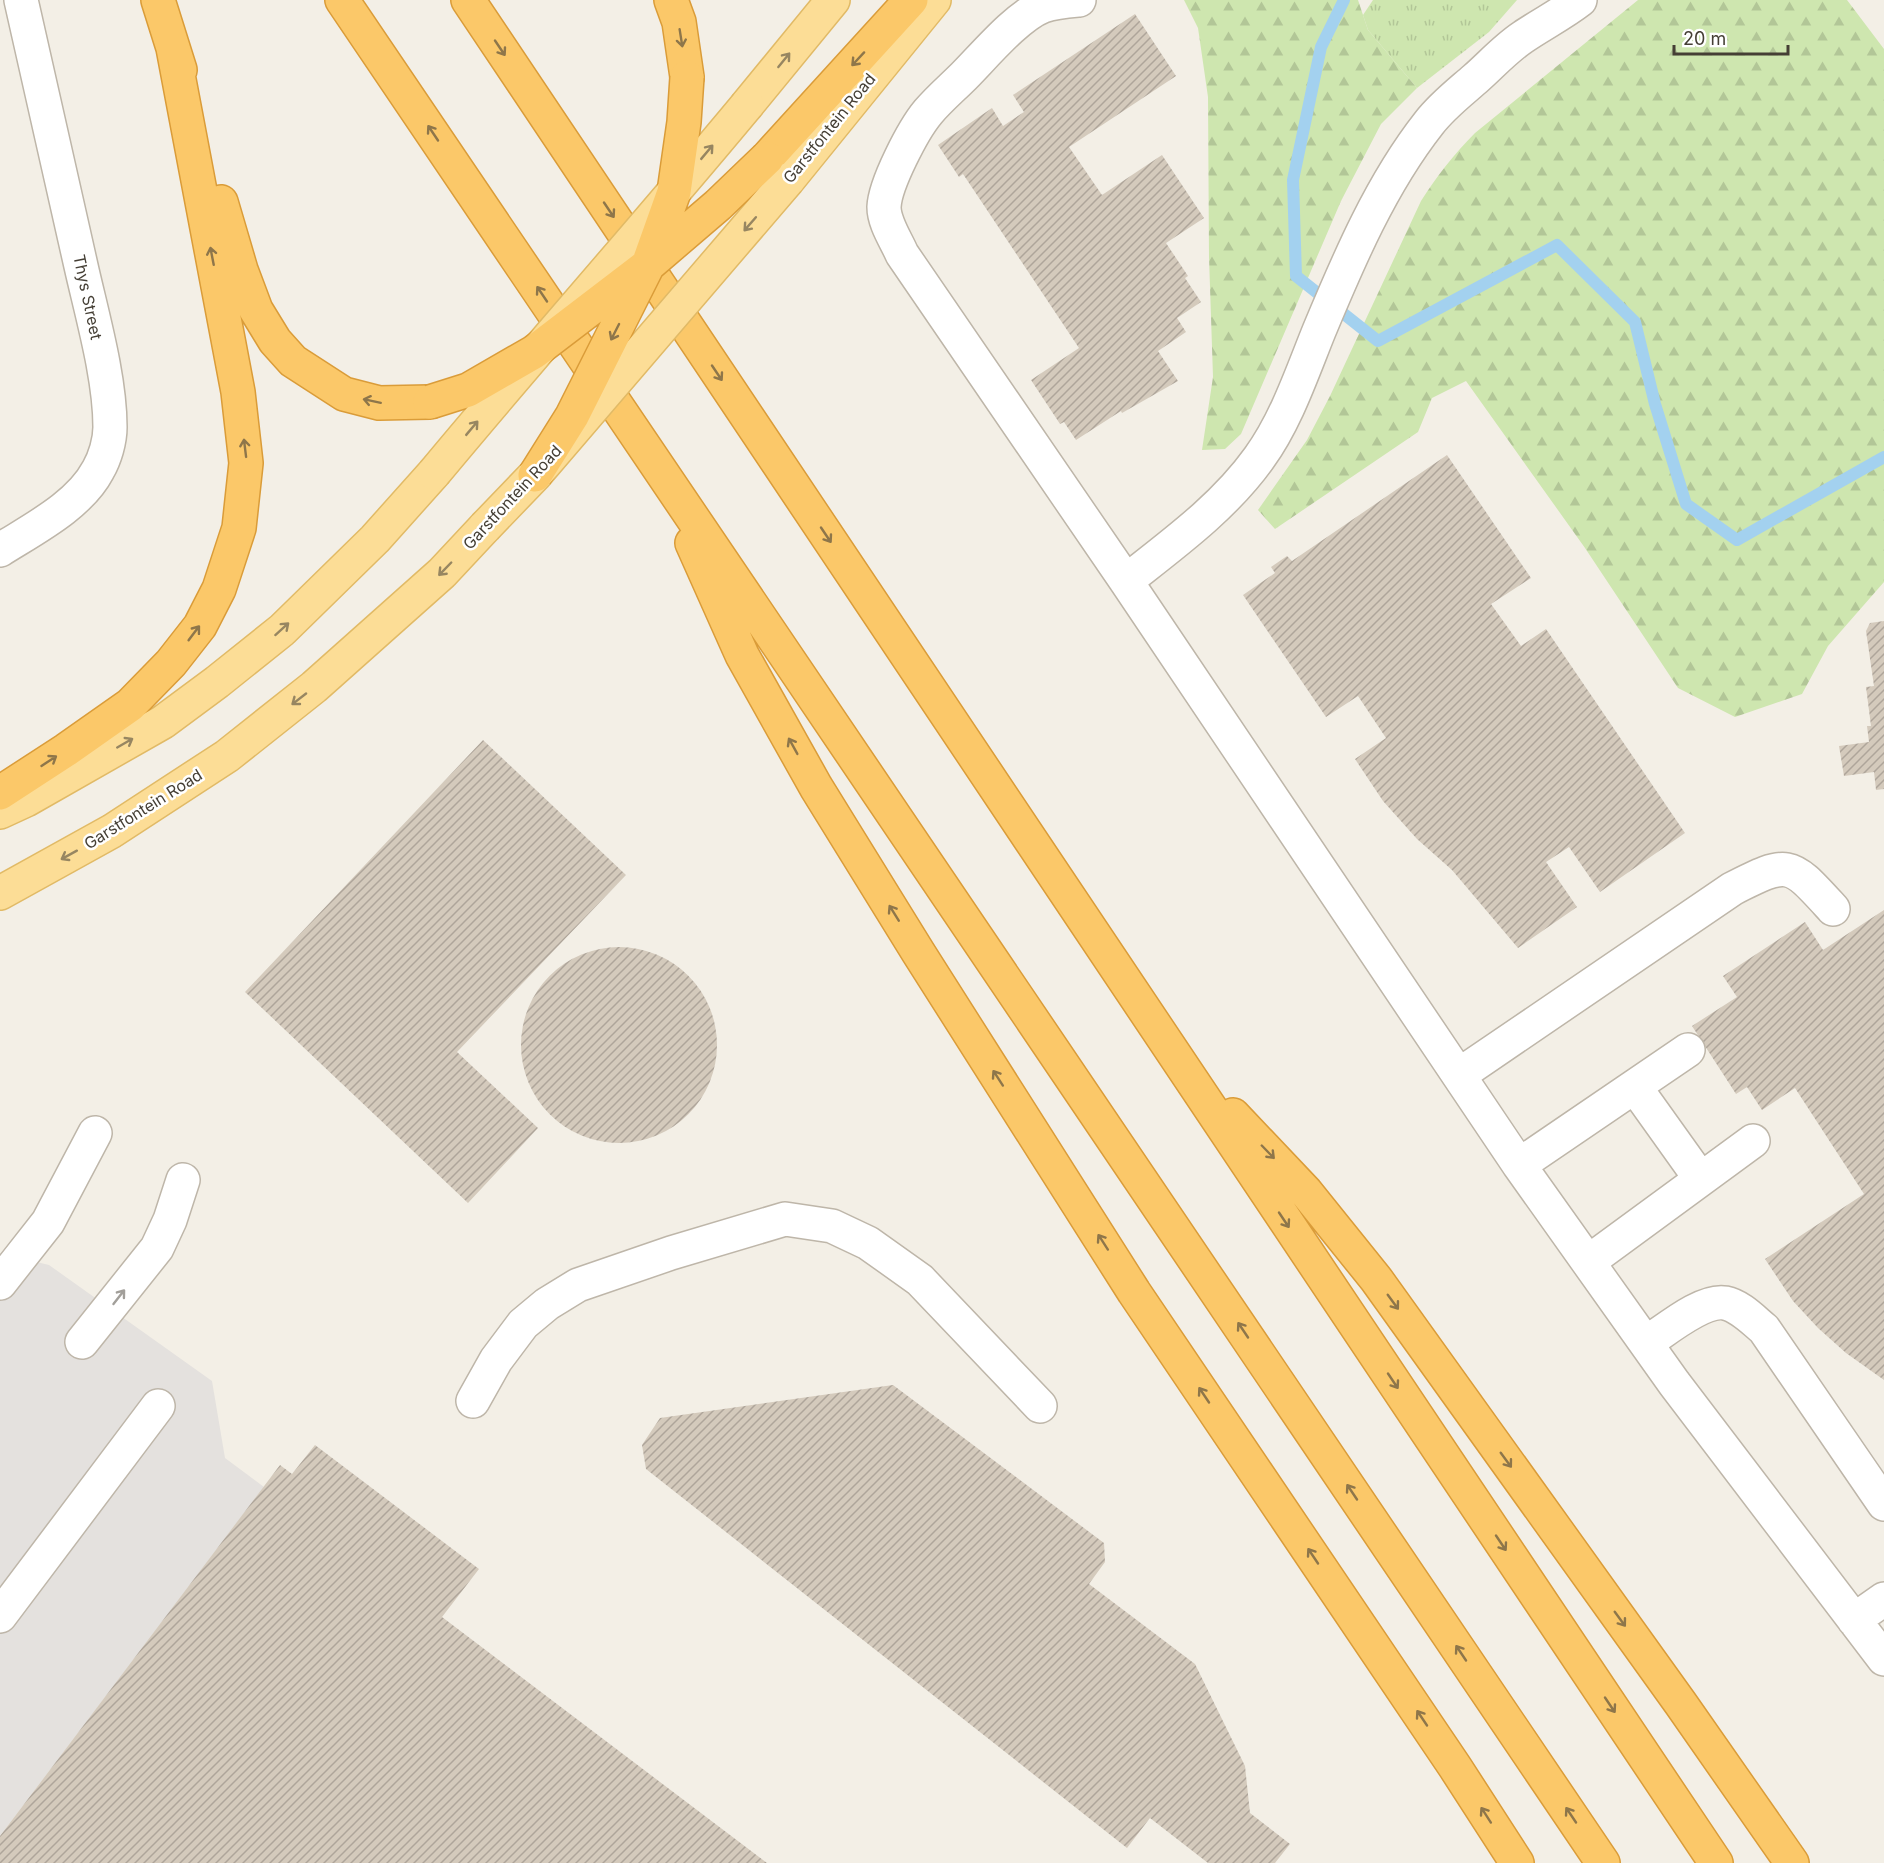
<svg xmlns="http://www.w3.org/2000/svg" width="1884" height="1863" viewBox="0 0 1884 1863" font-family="Inter,sans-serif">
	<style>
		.grass { fill: url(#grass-tufts) }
		.forest { fill: url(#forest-firs) }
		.parking { fill: #e4e1de }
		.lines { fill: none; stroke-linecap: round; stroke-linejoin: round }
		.stream { stroke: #a3d1ef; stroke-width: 12 }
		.building { fill: url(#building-hatch) }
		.minor-casing { stroke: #beb6a9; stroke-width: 36 }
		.major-casing { stroke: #e1ba66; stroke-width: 36 }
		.highway-casing { stroke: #da9c39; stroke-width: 36 }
		.minor { stroke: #fff; stroke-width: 33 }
		.major { stroke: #fcdd96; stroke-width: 33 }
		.highway { stroke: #fbc869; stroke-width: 33 }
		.major-bridge-casing { stroke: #e1ba66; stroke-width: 36; stroke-linecap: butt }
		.highway-bridge-casing { stroke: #da9c39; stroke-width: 36; stroke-linecap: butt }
		.major-bridge { stroke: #fcdd96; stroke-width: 33 }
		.highway-bridge { stroke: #fbc869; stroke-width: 33 }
		.oneway { stroke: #8e764a }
		.oneway2 { stroke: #978661 }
		.oneway3 { stroke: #a29f9a }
		.labels { text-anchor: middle; stroke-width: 5; stroke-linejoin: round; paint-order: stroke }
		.street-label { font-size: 16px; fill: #453f35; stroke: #fff }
	</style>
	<defs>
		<pattern id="grass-tufts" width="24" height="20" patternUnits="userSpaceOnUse" patternTransform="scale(1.5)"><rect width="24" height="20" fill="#cee6af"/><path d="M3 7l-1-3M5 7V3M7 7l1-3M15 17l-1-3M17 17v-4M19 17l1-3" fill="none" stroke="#b2c697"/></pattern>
		<pattern id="forest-firs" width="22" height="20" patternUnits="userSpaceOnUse" patternTransform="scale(1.5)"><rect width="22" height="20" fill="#cee6af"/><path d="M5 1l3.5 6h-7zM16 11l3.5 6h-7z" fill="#b2c697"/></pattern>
		<pattern id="building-hatch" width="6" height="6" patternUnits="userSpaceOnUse" patternTransform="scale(1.5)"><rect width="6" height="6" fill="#d4cabc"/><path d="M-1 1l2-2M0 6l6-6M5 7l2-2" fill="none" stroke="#aea59a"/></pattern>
	</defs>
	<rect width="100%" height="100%" fill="#f3efe6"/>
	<!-- grass -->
	<path class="grass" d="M1373,0h144l-28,32 -72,56 -49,-58 -5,-15z"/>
	<!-- forest -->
	<path class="forest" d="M1184,0h174l10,30 49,58 -36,36 -40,77 -100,233 -16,15 -23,1 11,-73 -4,-120 -1,-160 -10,-69z
		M1638,0h209l37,49v533l-56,64 -26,48 -67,23 -57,-29 -93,-140 -119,-167 -34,17 -14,34 -143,97 -17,-19 49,-70 23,-44 91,-195c16,-25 33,-47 54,-68z"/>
	<!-- parking -->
	<path class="parking" d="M0,1253l49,12 163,116 13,77 39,29 -264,349z"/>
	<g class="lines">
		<!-- stream -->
		<path class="stream" d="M1344,0l-23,47 -28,133 3,96 82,65 179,-96 78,77 20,82 31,100 51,36 147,-83"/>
	</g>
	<!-- building -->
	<path class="building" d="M1135,14l41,62 -107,71 33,48 60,-40 42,63 -38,25 22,33 -3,2 16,24 -24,16 9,14 -28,19 20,30 -56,32 -1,-2 -45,29 -12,-18 -4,2 -29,-44 48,-32 -116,-174 -4,3 -21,-32 54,-37 11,18 21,-14 -11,-17z
		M1447,455l84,123 -40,26 30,42 25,-17 139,204 -85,59 -31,-45 -23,15 31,45 -59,41 -66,-78 -35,-31 -34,-38 -28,-42 31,-21 -28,-42 -32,21 -83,-122 32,-22 -4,-6 16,-11 5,5z
		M1884,621v168l-8,1 -2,-18 -30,4 -5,-30 30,-4 -2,-16h4l-5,-39 8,-1 -8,-55 4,-8z
		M483,740l143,135 -169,177 81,76 -70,75 -223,-211z
		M1884,910v470l-38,-27 -28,-25 -25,-27 -28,-42 99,-65 -69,-106 -33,22 -15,-23 -11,7 -44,-68 45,-29 -14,-21 82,-54 18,28z
		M521 1045a98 98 0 1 1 196 0a98 98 0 1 1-196 0Z
		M893,1385l211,158 1,19 -16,22 106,80 50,102 5,47 40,31 -15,19h-67l-58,-45 -23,30 -481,-379 -4,-24 18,-27z
		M315,1445l164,124 -37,48 325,246h-767v-27l280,-371 12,9z"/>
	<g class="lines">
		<!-- minor casing -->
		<g class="minor-casing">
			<path id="minor" d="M1079,0c-12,1 -25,2 -36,6 -26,10 -59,50 -79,70 -12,12 -25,23 -36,36 -15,18 -43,72 -44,95 0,16 12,33 18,47l224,327 393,584 155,218 210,276
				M0,550c33,-21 79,-44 98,-80 7,-12 12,-29 12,-43 0,-50 -18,-112 -29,-161 -20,-89 -40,-177 -60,-266
				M1126,581c47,-37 98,-74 133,-123 27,-37 43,-85 60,-127 30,-72 62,-147 110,-208 13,-17 30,-30 46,-44 16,-14 30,-30 48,-42 19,-13 39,-23 57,-37
				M1459,1075l273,-186c58,-30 58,-27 101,20
				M1635,1087l65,91
				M1519,1165l169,-115
				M1588,1262l165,-121
				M0,1283l48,-61 47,-89
				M82,1342l75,-94 13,-28 13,-40
				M1646,1343c19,-12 56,-44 79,-40 15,3 27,16 39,26l120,175
				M473,1401l23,-41 27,-36 24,-20 31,-19 93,-32 114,-34 47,7 36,17 52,37 120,126
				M0,1616l158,-210
				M1854,1620l30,-21"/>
		</g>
		<!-- major casing -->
		<g class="major-casing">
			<path id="major" d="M747,105l86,-105
				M788,180l146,-180
				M0,812l26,-12 137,-78 54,-40 65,-52 93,-91 59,-66
				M0,893l112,-62 115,-75 87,-69 128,-114 43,-46"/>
		</g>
		<!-- highway casing -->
		<g class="highway-casing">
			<path id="highway" d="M158,0l22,70
				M342,0l1261,1863
				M468,0l1248,1863
				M671,0l8,22 8,55
				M767,158l144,-158
				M221,202l20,68 15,40 19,31 18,20 51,33 35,9 51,-1
				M692,543l50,112 74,132 102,165 216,340 321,475 62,96
				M0,793l66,-43 64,-45 41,-42 29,-37 19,-37 20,-61 7,-65 -8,-71 -65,-344
				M1233,1115l73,77 70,87 305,425 111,159"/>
		</g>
		<!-- minor -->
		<use href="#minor" class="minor"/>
		<!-- major -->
		<use href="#major" class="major"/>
		<!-- highway -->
		<use href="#highway" class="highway"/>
		<!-- major-bridge casing -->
		<g class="major-bridge-casing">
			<path id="major-bridge" d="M434,473c103,-124 210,-244 313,-368
				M485,527l50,-52 253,-295"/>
		</g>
		<!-- highway-bridge casing -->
		<g class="highway-bridge-casing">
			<path id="highway-bridge" d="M430,402l38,-12 66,-38 114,-87 70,-60 49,-47
				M535,475l37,-59 76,-151 26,-73 10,-70 3,-45"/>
		</g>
		<!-- major-bridge -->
		<use href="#major-bridge" class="major-bridge"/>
		<!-- highway-bridge -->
		<use href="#highway-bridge" class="highway-bridge"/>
	</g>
	<!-- one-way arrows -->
	<defs><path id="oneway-shaft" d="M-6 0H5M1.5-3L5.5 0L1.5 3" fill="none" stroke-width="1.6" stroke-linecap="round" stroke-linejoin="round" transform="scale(1.5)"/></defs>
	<g class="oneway">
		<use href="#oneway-shaft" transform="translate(681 38) rotate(81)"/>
		<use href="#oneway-shaft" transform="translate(500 48) rotate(56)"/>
		<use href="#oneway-shaft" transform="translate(858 59) rotate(133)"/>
		<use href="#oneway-shaft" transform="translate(433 133) rotate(-124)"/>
		<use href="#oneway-shaft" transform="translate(609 210) rotate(56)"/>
		<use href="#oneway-shaft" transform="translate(212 256) rotate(-101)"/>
		<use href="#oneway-shaft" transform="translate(542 294) rotate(-124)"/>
		<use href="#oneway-shaft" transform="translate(615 332) rotate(117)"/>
		<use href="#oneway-shaft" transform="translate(717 373) rotate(56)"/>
		<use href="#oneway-shaft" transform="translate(372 401) rotate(-168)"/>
		<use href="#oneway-shaft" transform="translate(245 448) rotate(-97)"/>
		<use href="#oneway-shaft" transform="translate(826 535) rotate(56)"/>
		<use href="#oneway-shaft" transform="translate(194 633) rotate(-53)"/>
		<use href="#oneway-shaft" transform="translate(793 746) rotate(-119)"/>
		<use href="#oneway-shaft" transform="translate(49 761) rotate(-33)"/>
		<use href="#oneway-shaft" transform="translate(894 913) rotate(-122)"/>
		<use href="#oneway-shaft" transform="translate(998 1078) rotate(-123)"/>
		<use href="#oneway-shaft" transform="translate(1268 1152) rotate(46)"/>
		<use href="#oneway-shaft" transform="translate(1284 1220) rotate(56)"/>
		<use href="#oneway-shaft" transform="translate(1103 1242) rotate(-123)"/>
		<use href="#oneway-shaft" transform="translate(1393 1302) rotate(54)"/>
		<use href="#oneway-shaft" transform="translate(1243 1330) rotate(-124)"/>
		<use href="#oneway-shaft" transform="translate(1393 1381) rotate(56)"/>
		<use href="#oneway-shaft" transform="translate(1204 1395) rotate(-124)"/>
		<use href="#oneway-shaft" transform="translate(1506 1460) rotate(54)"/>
		<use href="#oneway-shaft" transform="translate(1352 1492) rotate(-124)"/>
		<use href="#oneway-shaft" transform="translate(1501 1543) rotate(56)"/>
		<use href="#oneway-shaft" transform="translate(1313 1556) rotate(-124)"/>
		<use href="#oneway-shaft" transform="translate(1620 1619) rotate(54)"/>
		<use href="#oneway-shaft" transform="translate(1461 1653) rotate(-124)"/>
		<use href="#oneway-shaft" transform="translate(1610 1705) rotate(56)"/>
		<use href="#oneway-shaft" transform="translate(1422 1718) rotate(-124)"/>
		<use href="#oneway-shaft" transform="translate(1486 1815) rotate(-123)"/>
		<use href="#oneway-shaft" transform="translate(1571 1815) rotate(-124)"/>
	</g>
	<g class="oneway2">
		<use href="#oneway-shaft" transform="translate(784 60) rotate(-51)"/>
		<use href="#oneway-shaft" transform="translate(707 152) rotate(-50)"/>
		<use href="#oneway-shaft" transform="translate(750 224) rotate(131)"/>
		<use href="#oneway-shaft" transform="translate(472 428) rotate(-50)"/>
		<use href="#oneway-shaft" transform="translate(445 569) rotate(134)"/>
		<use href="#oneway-shaft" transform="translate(282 629) rotate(-42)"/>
		<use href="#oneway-shaft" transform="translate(299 699) rotate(142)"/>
		<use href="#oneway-shaft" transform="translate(125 743) rotate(-30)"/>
		<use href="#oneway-shaft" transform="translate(69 855) rotate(151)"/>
	</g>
	<use class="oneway3" href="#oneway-shaft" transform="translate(119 1297) rotate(-52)"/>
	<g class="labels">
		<!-- street labels -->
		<g class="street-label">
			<text transform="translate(829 128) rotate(-51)" y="6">Garstfontein Road</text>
			<text transform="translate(88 297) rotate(78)" y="6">Thys Street</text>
			<text transform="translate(512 497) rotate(-47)" y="6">Garstfontein Road</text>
			<text transform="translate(143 809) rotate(-32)" y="6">Garstfontein Road</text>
		</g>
	</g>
	<!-- scale -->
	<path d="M1674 45v9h114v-9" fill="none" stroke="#453f35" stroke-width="3"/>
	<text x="1683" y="45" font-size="18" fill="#453f35" stroke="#ffffff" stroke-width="4.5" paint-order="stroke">20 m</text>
</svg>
